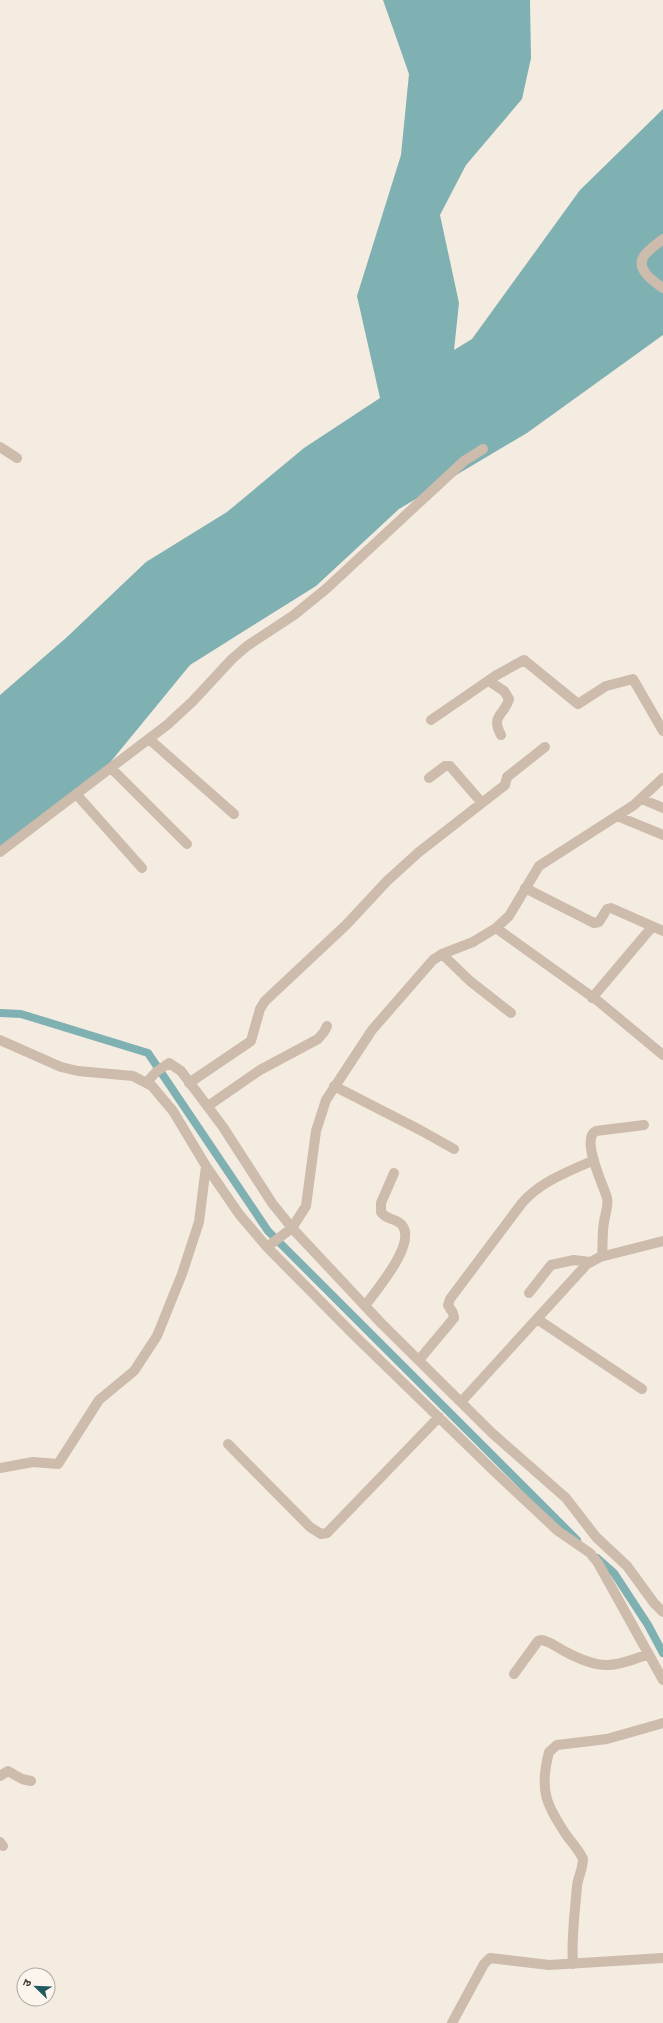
<svg xmlns="http://www.w3.org/2000/svg" width="663" height="2023" viewBox="0 0 663 2023" font-family="Quicksand,'Noto Sans Devanagari',sans-serif">
	<style>
		.water { fill: #7fb0b2 }
		.lines { fill: none; stroke-linecap: round; stroke-linejoin: round }
		.canal { stroke: #7fb0b2; stroke-width: 8 }
		.minor { stroke: #cdbbac; stroke-width: 10 }
	</style>
	<rect width="100%" height="100%" fill="#f4ebe1"/>
	<!-- water -->
	<path class="water" d="M383,0h147l1,58 -9,41 -56,66 -26,50 19,88 -5,47 18,-11 108,-149 83,-81v226l-136,98 -128,76 -83,77 -126,79 -100,122 -90,69v-161l66,-57 80,-76 81,-50 77,-64 76,-50 -23,-102 44,-141 8,-81z"/>
	<g class="lines">
		<!-- canal -->
		<path class="canal" d="M0,1013l21,1 127,39 120,178 309,309
			M597,1558l17,15 34,52 15,28"/>
		<!-- minor -->
		<path class="minor" d="M663,239c-6,5 -15,11 -19,17 -9,13 10,26 19,32
			M0,447l17,11
			M489,681l15,10 5,8c-4,16 -19,16 -8,36
			M431,720l64,-44 29,-16 54,44 28,-18 27,-7 30,52
			M149,739l85,75
			M111,768l76,76
			M429,778l16,-12h5l32,37
			M77,795l65,73
			M642,799l21,9
			M617,816l46,19
			M0,852l167,-127 25,-23 40,-43 15,-13 47,-31 32,-26 138,-128 19,-12
			M525,888l69,35 5,-1 8,-13 4,-1 52,23
			M496,928l102,73 65,54
			M442,954l28,27 41,32
			M592,998l60,-71
			M0,1040l61,27 17,4 55,5 19,10 21,25 33,55 33,48 28,33 87,88 142,138 62,58 32,22 8,10 65,117
			M147,1082l9,-10 13,-9 12,8 42,56 49,76 20,25 89,95 111,110 74,65 30,39 31,29 27,37 9,9
			M189,1083l62,-42 9,-32 5,-8 81,-76 41,-44 32,-29 86,-67 2,-8 38,-30
			M334,1086l86,44 34,19
			M208,1106l52,-36 58,-31 6,-7 3,-6
			M267,1247l25,-19 14,-22 10,-75 10,-31 46,-70 61,-70 9,-6 31,-12 23,-14 13,-12 30,-50 95,-61 29,-27
			M602,1256c1,-11 0,-23 2,-34 1,-8 5,-16 3,-24 -3,-12 -27,-59 -11,-67l48,-6
			M529,1293l22,-28 23,-5 16,2
			M365,1306c11,-16 52,-62 37,-81 -6,-7 -16,-5 -21,-13v-9l13,-30
			M537,1319l105,70
			M419,1360l35,-42 -1,-5 -5,-8 2,-6 72,-96c19,-22 46,-31 72,-43
			M461,1402l126,-138 13,-7 63,-16
			M228,1444l82,83 11,7 6,-1 112,-116
			M0,1468l33,-6 25,2 41,-64 35,-29 23,-35 25,-62 17,-52 7,-56
			M514,1674l24,-33 3,-1c9,1 17,8 25,12 34,18 47,16 82,2
			M0,1776l8,-5 14,8 9,2
			M0,1842l3,4
			M573,1964c-2,-26 2,-52 4,-78 1,-9 6,-17 6,-27 -4,-9 -10,-15 -16,-23 -21,-31 -28,-46 -18,-84l8,-7 50,-6 56,-16
			M452,2023l32,-59 6,-6 59,7 114,-7"/>
	</g>
	<!-- north arrow -->
	<g transform="translate(36 1987) rotate(293)"><circle r="19" fill="#fbf5ee" stroke="#aea6a0"/>
	<path d="M0-3L7 15L0 10L-7 15Z" fill="#1f5a5e"/>
	<text y="-6" font-size="11" font-weight="bold" text-anchor="middle" fill="#3b302b">उ</text>
	</g>
</svg>
